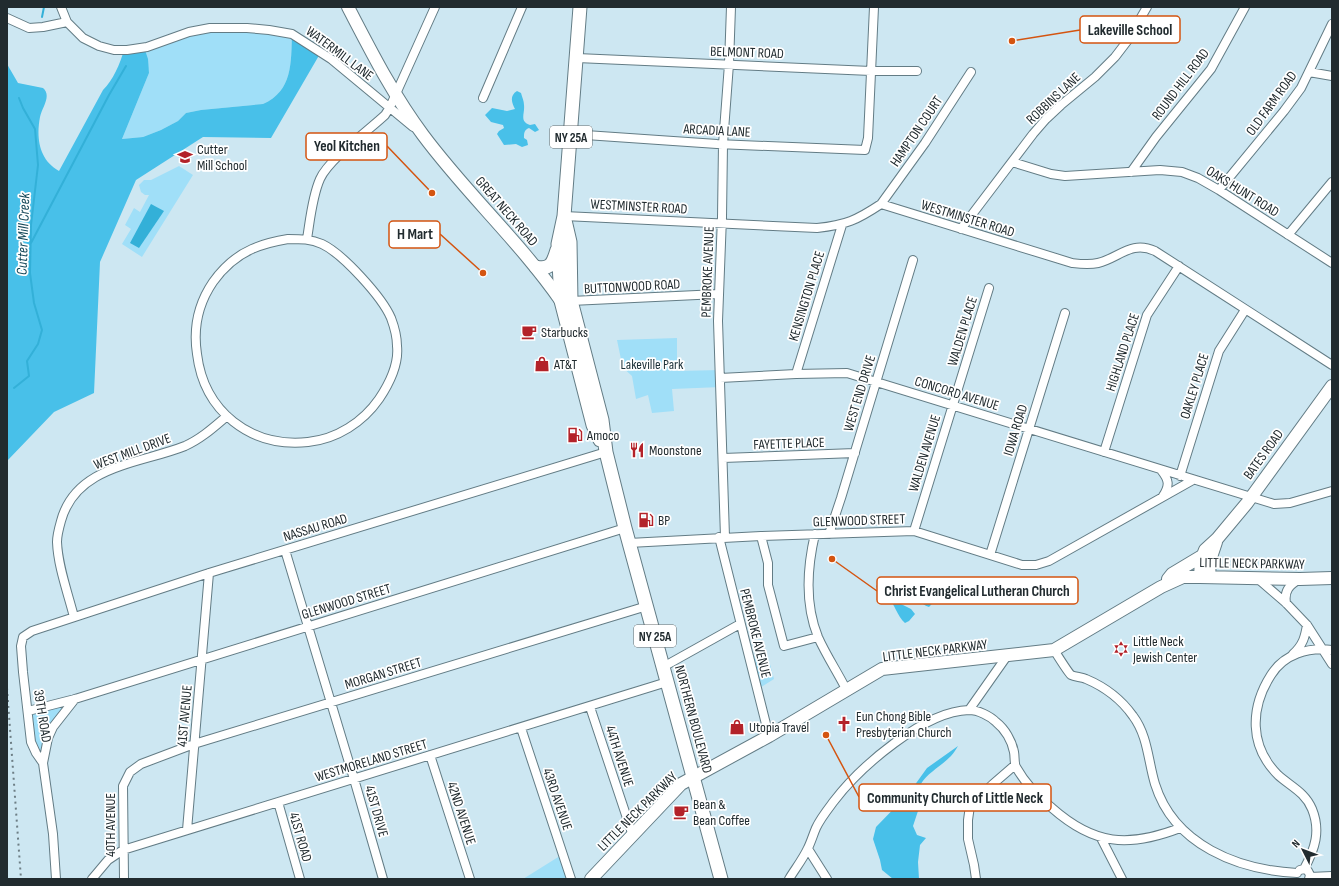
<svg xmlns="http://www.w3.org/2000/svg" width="1339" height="886" viewBox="0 0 1339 886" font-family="'Sofia Sans Condensed',sans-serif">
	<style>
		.green { fill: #a0dff8 }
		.forest { fill: #48c0e9 }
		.water { fill: #33b0d8 }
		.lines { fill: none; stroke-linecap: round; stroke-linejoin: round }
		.stream { stroke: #33b0d8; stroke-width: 2 }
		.street-casing { stroke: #637c85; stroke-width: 10 }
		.secondary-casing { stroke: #637c85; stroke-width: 14 }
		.primary-casing { stroke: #637c85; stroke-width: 15 }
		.street { stroke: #fff; stroke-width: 8 }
		.secondary { stroke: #fff; stroke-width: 12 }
		.primary { stroke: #fff; stroke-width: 13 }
		.rail { stroke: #6d7e85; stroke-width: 2; stroke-dasharray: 2 4; stroke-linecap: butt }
		.labels { text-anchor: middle; stroke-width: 3.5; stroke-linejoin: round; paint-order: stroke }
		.shield { fill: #fff; stroke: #646b6d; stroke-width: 1 }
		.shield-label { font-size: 13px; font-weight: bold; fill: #212b2f }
		.street-label { font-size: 14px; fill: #212b2f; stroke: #fff }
		.poi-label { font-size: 14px; fill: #212b2f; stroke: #fff; text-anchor: start }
		.park-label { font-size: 14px; fill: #1c3139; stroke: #fff }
		.water-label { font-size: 15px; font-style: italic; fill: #154859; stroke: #fff }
		.leader { fill: none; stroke: #d45410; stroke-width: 1.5 }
		.callout-dot { fill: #d45410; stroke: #fff; stroke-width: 1.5 }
		.callout { fill: #fff; stroke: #d45410; stroke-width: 1.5 }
		.callout-label { font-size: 15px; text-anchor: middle; font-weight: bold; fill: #212b2f }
	</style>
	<rect width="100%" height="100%" fill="#cde7f2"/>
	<!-- green -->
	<path class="green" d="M210,28l82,6c-1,28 1,57 -29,70l-62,6 -15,3 -8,8 -17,9 -18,7 -21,2 27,-66 -5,-26z
		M179,166l14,9 -51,82 -20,-13 9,-15 -6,-4 9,-17 6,4 9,-17h-4l-4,-3 -2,-7 5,-5h7z
		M677,338v33l43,-1 1,17 -49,2 2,22 -22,2 -4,-18 -12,4 -4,-23 -12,-11 2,-1 -5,-24z
		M767,653l7,26 -13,8 -7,-31z
		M75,699l-22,28 -10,36 -7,-10 -8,-42z
		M563,854l8,25h-48z"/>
	<!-- forest -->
	<path class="forest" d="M292,34l29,18 -50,86 -68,-1 -67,43 -36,82 -6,131 -40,19 -47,49v-397l11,19 25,5c9,8 -1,19 -3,29 -4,21 -1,43 19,54l44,-81c10,-10 17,-26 21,-40l20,-3 4,12 1,14 -27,66 21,-2 18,-7 17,-9 8,-8 15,-3 62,-6c30,-13 28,-42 29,-70z
		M517,91l4,2c1,4 3,8 3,12 1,9 -5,16 6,20l5,-1 4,6 -4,2 -6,-4c-5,2 -5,5 -5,10l3,2 1,5 -6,2 -6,-3 -12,1 -7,-11 2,-3 5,-3 -1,-3 -12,-3 -6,-7 7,-7 15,3 8,-2c-3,-6 -6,-13 2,-18z
		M928,580l11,6 4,6 -14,15c-9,-2 -13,-13 -22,-15l-10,10 14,7 4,5 -6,7 -4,2c-8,-7 -10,-19 -18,-27 -6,-5 -8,-2 -11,-10l4,-4c12,5 22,2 34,-1l3,5z
		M958,746c-2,3 -4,7 -7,10 -12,13 -34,21 -33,41l8,6 -8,8 -5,15 4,9 9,3 -6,7 -2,17 1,17h-26l-11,-9 -2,-10 -7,-21 3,-12 33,-34 18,-25z"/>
	<!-- water -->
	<path class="water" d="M151,204l13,7 -25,37 -9,-5z"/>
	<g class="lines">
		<!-- stream -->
		<path class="stream" d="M42,17l2,-10
			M31,243l78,-148 17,-29
			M14,388l15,-12 -2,-15 11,-17 4,-14 -8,-27 -4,-30 1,-48 7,-60 -3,-36 -12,-21 -4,-10"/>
		<!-- street casing -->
		<g class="street-casing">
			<path id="street" d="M61,7l6,15 16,16 16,8 15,4h13l20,-3 42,-15 21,-4h37l22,2 23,4 39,25 82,68
				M7,18l22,10 14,-1 24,-5
				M577,58l294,13h46
				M1309,72l23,4
				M483,98l39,-91
				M571,134l146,10 148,6 3,-12 6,-131
				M1012,162l39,12 14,2 95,-6 22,2 16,6 21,12 113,73
				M1131,172l25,-35 55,-68 34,-62
				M1219,190l65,-79 17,-23 31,-64
				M881,204l44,-61 46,-71
				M564,216l253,12c29,-3 40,-8 64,-24l191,59c9,1 17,2 26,0 21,-5 33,-23 57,-12l177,114
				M961,229l72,-95 13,-15 15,-14 34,-28 20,-20 13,-17 19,-33
				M1288,235l44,-53
				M288,239c13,0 23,0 34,5 21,10 60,53 69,74 3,8 6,18 6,28 2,18 -8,38 -18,53 -16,23 -42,40 -71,43 -58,6 -104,-31 -111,-88 -4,-26 1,-50 16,-72 10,-14 23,-26 39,-33 11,-5 24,-8 36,-10z
				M307,239c3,-18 5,-42 13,-60 9,-20 48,-48 65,-64l5,-8 45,-100
				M571,301l147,-7
				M796,374l46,-149
				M720,378l76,-4 51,-1 427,131 16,-1 42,-12
				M1104,452l43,-137 32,-49
				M723,458l132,-5
				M1161,470c8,10 9,15 2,26
				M1180,476l39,-125 26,-41
				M914,531l75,-243
				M815,534c-8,34 -10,71 3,103 8,18 20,36 29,54
				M829,534l12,-36 72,-238
				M761,536l7,27v22l16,61 34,-9
				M719,537l50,199
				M725,537l-7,-216 4,-104 1,-73 6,-80 2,-57
				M629,543l132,-7 153,-5 108,34h14l13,-4 144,-81
				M285,550l69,229 29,100
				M990,555l75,-242
				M1257,578l29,25 21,22 25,39
				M1286,603c-2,-12 3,-18 14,-24
				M74,617c-6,-24 -16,-50 -17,-75 0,-7 2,-14 4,-21 15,-56 79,-57 124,-75 16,-7 29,-19 42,-30
				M1054,650c4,6 13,21 17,25 4,2 11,2 15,4 19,8 35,20 47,37 15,20 15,45 22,68 19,61 83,86 142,89
				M1293,654c10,-9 12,-17 14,-29
				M663,667l77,-43
				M590,707l43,129
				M969,710l38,-54
				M28,711l47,-12 550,-171
				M521,728l50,151
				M430,755l40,124
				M43,763l5,-25 5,-11 22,-28
				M278,802l22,77
				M187,830l22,-257
				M1101,838l21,41
				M808,849l19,30
				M1304,869c11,-20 17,-38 8,-60 -7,-17 -22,-23 -34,-34 -29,-29 -28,-67 -7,-100 13,-21 37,-28 61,-25
				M1300,870l4,-1 4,2 2,4 -1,4
				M1310,877l22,-1
				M56,879l-3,-45 -10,-71 -7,-10 -5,-11 -8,-70 -2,-26 2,-9 9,-6 177,-58 397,-121
				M92,879l16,-19 15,-10 544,-168
				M124,879l-1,-93 7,-14 11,-8 53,-20 453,-138
				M789,879c6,-10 14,-20 19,-31 3,-6 5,-13 8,-20 4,-9 12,-19 18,-27 26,-34 90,-90 135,-91 9,0 21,6 27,12 9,7 16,19 18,30 1,5 0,11 2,15 9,16 22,30 36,41 42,37 76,40 128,20
				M976,879l-2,-14 -6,-26v-19l2,-14 23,-22 22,-19"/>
		</g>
		<!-- secondary casing -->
		<g class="secondary-casing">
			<path id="secondary" d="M348,7c23,44 45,88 75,128 43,58 97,107 138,166h4
				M1200,577l1,-17 4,-10 12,-11 30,-36 85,-117
				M1209,577l1,-17 6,-18
				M1168,579l4,-5 30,-18
				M591,879l90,-95 88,-48 113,-67 172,-19 107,-63 22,-10h17l100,2 32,-1"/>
		</g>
		<!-- primary casing -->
		<g class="primary-casing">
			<path id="primary" d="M580,7l-16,209 -6,28 3,57 32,124 7,15
				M564,216l6,26 1,59 31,119 4,32 19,76 96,351
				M536,267c15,3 17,-4 21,-17"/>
		</g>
		<!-- street -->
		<use href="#street" class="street"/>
		<!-- secondary -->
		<use href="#secondary" class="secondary"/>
		<!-- primary -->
		<use href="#primary" class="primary"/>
		<!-- rail -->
		<path class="rail" d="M7,688l14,191"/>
	</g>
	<!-- icons -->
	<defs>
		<g id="school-bare" transform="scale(1.2)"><path d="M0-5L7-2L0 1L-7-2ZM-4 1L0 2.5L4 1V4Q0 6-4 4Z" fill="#b32229" stroke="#fff" stroke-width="2.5" paint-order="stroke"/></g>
		<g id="cafe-bare" transform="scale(1.2)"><path d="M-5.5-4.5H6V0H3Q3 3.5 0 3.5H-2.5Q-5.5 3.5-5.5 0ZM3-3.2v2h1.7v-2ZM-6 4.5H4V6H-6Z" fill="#b32229" stroke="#fff" stroke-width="2.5" paint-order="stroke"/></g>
		<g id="shop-bare" transform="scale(1.2)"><path d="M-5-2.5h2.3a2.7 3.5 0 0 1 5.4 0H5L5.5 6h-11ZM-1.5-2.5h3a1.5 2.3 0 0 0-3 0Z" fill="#b32229" stroke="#fff" stroke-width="2.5" paint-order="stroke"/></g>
		<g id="fuel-bare" transform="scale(1.2)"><path d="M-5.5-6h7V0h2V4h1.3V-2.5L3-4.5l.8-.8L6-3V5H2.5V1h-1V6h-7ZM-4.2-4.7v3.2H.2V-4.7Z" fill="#b32229" stroke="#fff" stroke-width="2.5" paint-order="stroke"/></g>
		<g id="restaurant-bare" transform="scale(1.2)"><path d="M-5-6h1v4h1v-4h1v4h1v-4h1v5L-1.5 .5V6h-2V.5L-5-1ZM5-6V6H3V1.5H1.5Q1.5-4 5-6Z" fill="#b32229" stroke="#fff" stroke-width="2.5" paint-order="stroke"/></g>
		<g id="synagogue-bare" transform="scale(1.2)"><path d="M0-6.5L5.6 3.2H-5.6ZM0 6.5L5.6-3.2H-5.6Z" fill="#b32229" stroke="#fff" stroke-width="2.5" paint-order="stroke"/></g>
		<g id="church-bare" transform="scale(1.2)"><path d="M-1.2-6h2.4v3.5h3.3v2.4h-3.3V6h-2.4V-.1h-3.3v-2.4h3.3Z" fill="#b32229" stroke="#fff" stroke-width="2.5" paint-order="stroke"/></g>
	</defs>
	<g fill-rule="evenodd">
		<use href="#school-bare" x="185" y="157"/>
		<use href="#cafe-bare" x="529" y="332"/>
		<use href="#shop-bare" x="542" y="364"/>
		<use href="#fuel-bare" x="575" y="435"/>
		<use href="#restaurant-bare" x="637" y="450"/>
		<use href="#fuel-bare" x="646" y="520"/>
		<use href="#synagogue-bare" x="1121" y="649"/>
		<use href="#church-bare" x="844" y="724"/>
		<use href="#shop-bare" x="737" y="727"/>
		<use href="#cafe-bare" x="681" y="812"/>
	</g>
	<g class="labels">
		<!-- shield labels -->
		<g class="shield">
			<rect x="550" y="126" width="42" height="22" rx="3"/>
			<rect x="634" y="625" width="42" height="22" rx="3"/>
		</g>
		<g class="shield-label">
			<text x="571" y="142">NY 25A</text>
			<text x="655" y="641">NY 25A</text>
		</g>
		<!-- street labels -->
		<g class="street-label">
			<text transform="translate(747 52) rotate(2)" y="5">BELMONT ROAD</text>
			<text transform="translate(340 53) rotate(37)" y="5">WATERMILL LANE</text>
			<text transform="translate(1180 84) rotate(-53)" y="5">ROUND HILL ROAD</text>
			<text transform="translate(1053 98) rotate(-43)" y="5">ROBBINS LANE</text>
			<text transform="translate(1271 103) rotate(-54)" y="5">OLD FARM ROAD</text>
			<text transform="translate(717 130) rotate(3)" y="5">ARCADIA LANE</text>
			<text transform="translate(916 131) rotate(-56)" y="5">HAMPTON COURT</text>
			<text transform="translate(1243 191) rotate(32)" y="5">OAKS HUNT ROAD</text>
			<text transform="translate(639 206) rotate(3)" y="5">WESTMINSTER ROAD</text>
			<text transform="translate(507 211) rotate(49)" y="5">GREAT NECK ROAD</text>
			<text transform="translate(968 218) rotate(17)" y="5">WESTMINSTER ROAD</text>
			<text transform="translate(707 272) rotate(-88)" y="5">PEMBROKE AVENUE</text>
			<text transform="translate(632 286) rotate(-3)" y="5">BUTTONWOOD ROAD</text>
			<text transform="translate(806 296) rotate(-73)" y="5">KENSINGTON PLACE</text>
			<text transform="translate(962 331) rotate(-73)" y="5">WALDEN PLACE</text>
			<text transform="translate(1122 352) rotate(-72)" y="5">HIGHLAND PLACE</text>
			<text transform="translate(1194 386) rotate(-73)" y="5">OAKLEY PLACE</text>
			<text transform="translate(859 393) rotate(-73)" y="5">WEST END DRIVE</text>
			<text transform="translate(957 393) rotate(17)" y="5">CONCORD AVENUE</text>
			<text transform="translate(1015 430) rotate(-73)" y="5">IOWA ROAD</text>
			<text transform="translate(789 443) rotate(-2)" y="5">FAYETTE PLACE</text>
			<text transform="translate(132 451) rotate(-20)" y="5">WEST MILL DRIVE</text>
			<text transform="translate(924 453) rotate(-73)" y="5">WALDEN AVENUE</text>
			<text transform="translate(1263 454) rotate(-54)" y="5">BATES ROAD</text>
			<text transform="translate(859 520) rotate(-2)" y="5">GLENWOOD STREET</text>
			<text transform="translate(315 527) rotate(-17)" y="5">NASSAU ROAD</text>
			<text transform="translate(1252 563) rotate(1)" y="5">LITTLE NECK PARKWAY</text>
			<text transform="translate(346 601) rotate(-17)" y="5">GLENWOOD STREET</text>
			<text transform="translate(756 633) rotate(76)" y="5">PEMBROKE AVENUE</text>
			<text transform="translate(935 650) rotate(-7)" y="5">LITTLE NECK PARKWAY</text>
			<text transform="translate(383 673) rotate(-17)" y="5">MORGAN STREET</text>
			<text transform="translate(43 716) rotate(81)" y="5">39TH ROAD</text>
			<text transform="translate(184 716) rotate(-85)" y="5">41ST AVENUE</text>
			<text transform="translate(694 719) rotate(75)" y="5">NORTHERN BOULEVARD</text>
			<text transform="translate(620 756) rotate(72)" y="5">44TH AVENUE</text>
			<text transform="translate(371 760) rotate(-17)" y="5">WESTMORELAND STREET</text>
			<text transform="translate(558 799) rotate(71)" y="5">43RD AVENUE</text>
			<text transform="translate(377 811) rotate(74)" y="5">41ST DRIVE</text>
			<text transform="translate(637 811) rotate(-45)" y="5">LITTLE NECK PARKWAY</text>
			<text transform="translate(462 813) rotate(72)" y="5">42ND AVENUE</text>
			<text transform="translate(110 825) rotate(-90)" y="5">40TH AVENUE</text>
			<text transform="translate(301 837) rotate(74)" y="5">41ST ROAD</text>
		</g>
		<!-- poi labels -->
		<g class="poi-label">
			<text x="197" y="154">Cutter<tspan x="197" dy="16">Mill School</tspan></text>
			<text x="541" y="337">Starbucks</text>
			<text x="554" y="369">AT&amp;T</text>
			<text x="587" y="440">Amoco</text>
			<text x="649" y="455">Moonstone</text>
			<text x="658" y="525">BP</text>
			<text x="1133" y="646">Little Neck<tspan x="1133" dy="16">Jewish Center</tspan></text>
			<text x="856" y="721">Eun Chong Bible<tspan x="856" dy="16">Presbyterian Church</tspan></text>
			<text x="749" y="732">Utopia Travel</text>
			<text x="693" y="809">Bean &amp;<tspan x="693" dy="16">Bean Coffee</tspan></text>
		</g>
		<!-- park labels -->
		<g class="park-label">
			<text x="652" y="369">Lakeville Park</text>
		</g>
		<!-- water labels -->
		<g class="water-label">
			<text transform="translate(23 234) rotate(-88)" y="5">Cutter Mill Creek</text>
		</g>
	</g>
	<!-- callouts -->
	<path class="leader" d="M1012 41L1080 30M432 193L387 146M483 273L440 234M832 559L877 591M826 735L859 797"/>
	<g class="callout-dot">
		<circle cx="1012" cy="41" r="4"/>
		<circle cx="432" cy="193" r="4"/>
		<circle cx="483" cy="273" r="4"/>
		<circle cx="832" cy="559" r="4"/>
		<circle cx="826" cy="735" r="4"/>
	</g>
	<g class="callout">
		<rect x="1080" y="16" width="100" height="27" rx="4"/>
		<rect x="306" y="133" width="81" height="27" rx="4"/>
		<rect x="389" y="221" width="51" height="27" rx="4"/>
		<rect x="877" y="577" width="201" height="27" rx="4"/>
		<rect x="859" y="784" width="192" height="27" rx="4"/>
	</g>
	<g class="callout-label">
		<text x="1130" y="35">Lakeville School</text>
		<text x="347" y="151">Yeol Kitchen</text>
		<text x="415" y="239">H Mart</text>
		<text x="977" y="596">Christ Evangelical Lutheran Church</text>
		<text x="955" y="803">Community Church of Little Neck</text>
	</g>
	<!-- border -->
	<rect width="1339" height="886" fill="none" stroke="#212b2f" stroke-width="16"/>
	<!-- north arrow -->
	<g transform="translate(1303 850) rotate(312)" stroke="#ffffff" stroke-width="3" paint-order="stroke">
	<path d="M0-3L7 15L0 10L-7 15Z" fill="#212b2f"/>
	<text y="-6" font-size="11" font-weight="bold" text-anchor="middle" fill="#212b2f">N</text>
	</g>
</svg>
